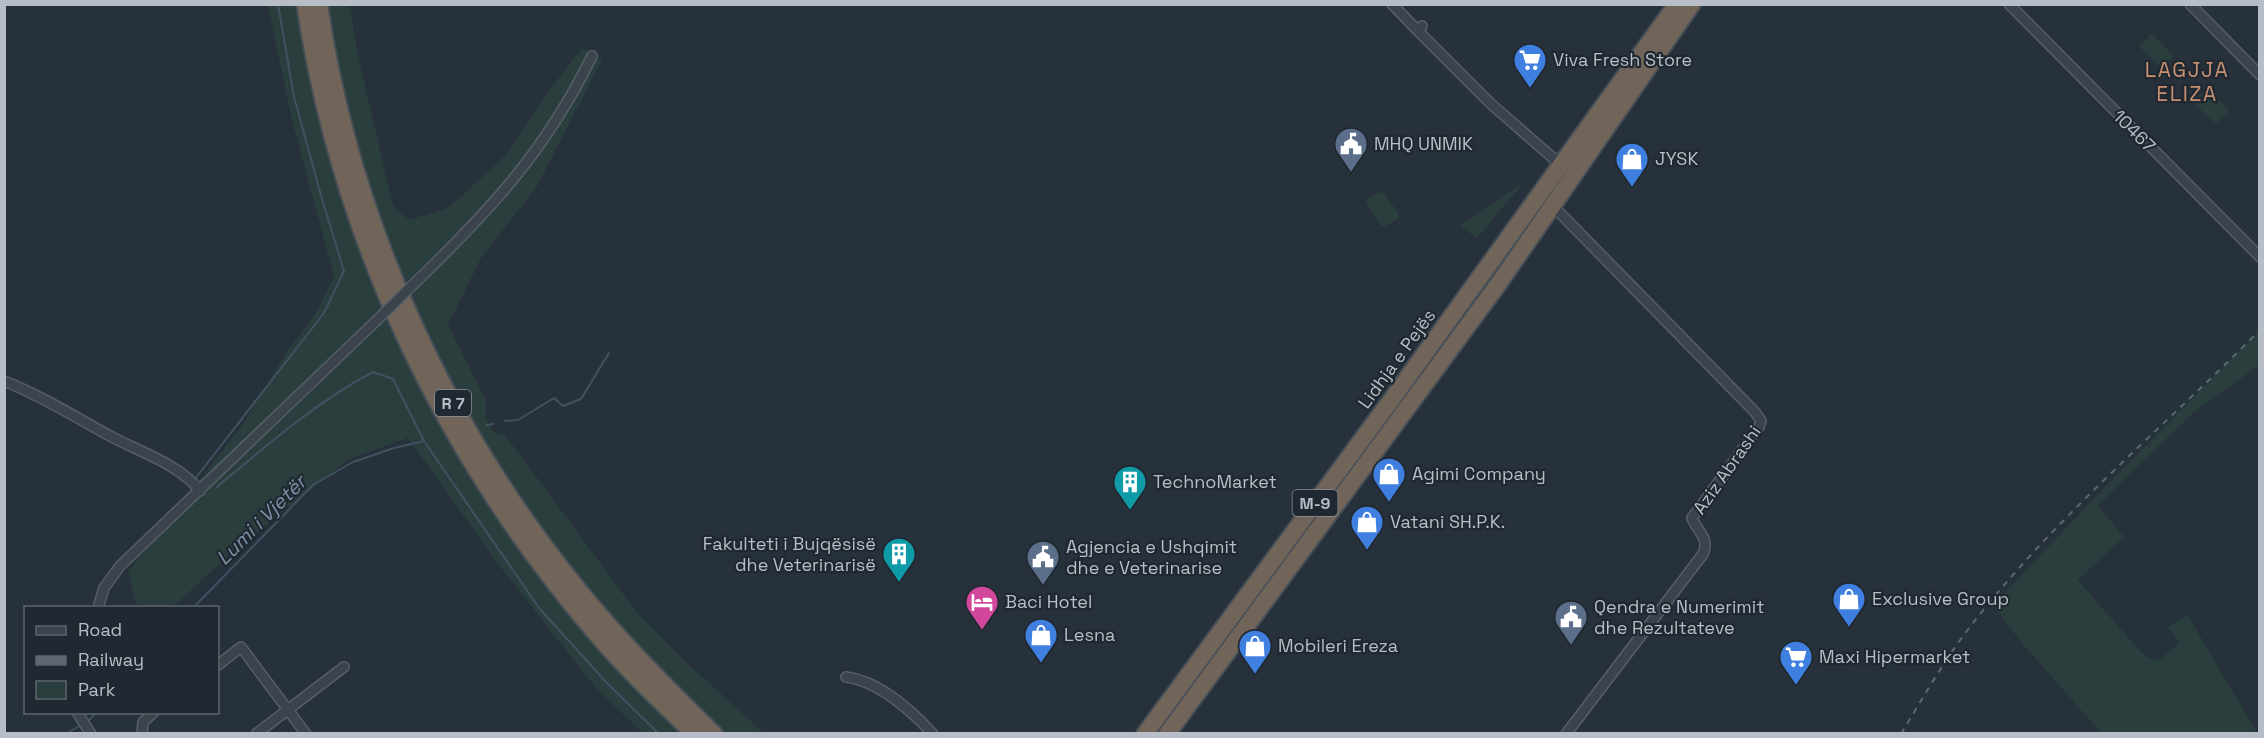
<svg xmlns="http://www.w3.org/2000/svg" width="2264" height="738" viewBox="0 0 2264 738" font-family="'Space Grotesk',sans-serif">
	<style>
		.green { fill: #2a3e3d }
		.lines { fill: none; stroke-linecap: round; stroke-linejoin: round }
		.stream { stroke: #405162; stroke-width: 2 }
		.street-casing { stroke: #565e67; stroke-width: 12 }
		.highway-casing { stroke: #464e57; stroke-width: 20 }
		.street { stroke: #3b434c; stroke-width: 9 }
		.highway { stroke: #716559; stroke-width: 16 }
		.rail { stroke: #5e6872; stroke-width: 2; stroke-dasharray: 6 6; stroke-linecap: butt }
		.street-bridge-casing { stroke: #565e67; stroke-width: 12; stroke-linecap: butt }
		.street-bridge { stroke: #3b434c; stroke-width: 9 }
		.labels { text-anchor: middle; stroke-width: 4.5; stroke-linejoin: round; paint-order: stroke }
		.shield { fill: #202831; stroke: #8a919a; stroke-width: 1.5 }
		.shield-label { font-size: 16px; font-weight: bold; fill: #b7bec7 }
		.poi-label { font-size: 18px; fill: #b7bec7; stroke: #202831; text-anchor: start }
		.street-label { font-size: 18px; fill: #b7bec7; stroke: #202831 }
		.water-label { font-size: 20px; font-style: italic; fill: #7c91a6; stroke: #202831 }
		.quarter-label { font-size: 21px; letter-spacing: 1.5px; fill: #c79071; stroke: #202831 }
	</style>
	<rect width="100%" height="100%" fill="#27313b"/>
	<!-- green -->
	<path class="green" d="M268,5h82l7,46 36,155 16,14 39,-12 58,-53 42,-63 34,-44 20,12 -66,128 -55,70 -33,67 38,76v17l8,14 11,3 131,176 52,53 76,69h-121l-47,-45 -50,-63 -50,-64 -88,-123 -59,21 -115,92 -61,56h-36l-9,-35 113,-145 47,-77 28,-37 18,-37 -42,-156z
		M2152,33l22,23 -13,12 -22,-22z
		M2208,88l22,23 -14,13 -23,-21z
		M1526,180l-49,58 -17,-12z
		M1379,192l5,1 15,21 -1,5 -13,7h-4l-15,-23 1,-3z
		M2259,331v34l-66,48 -95,92 26,32 -46,43 62,71 9,7 11,2 20,-18 -12,-14 19,-14 69,117 -2,3 -153,-1 -80,-91 -28,-37 113,-119z"/>
	<g class="lines">
		<!-- stream -->
		<path class="stream" d="M505,421l13,-1 36,-22 9,8 18,-7 28,-46
			M487,425l6,-1
			M195,479l129,-166 20,-42 -22,-72 -28,-102 -16,-93
			M217,487c49,-41 99,-85 156,-115l20,7 31,62 115,167 68,75 52,51
			M193,608l120,-123 40,-23 41,-14 30,-7
			M88,721l9,-9
			M66,734l15,-9"/>
		<!-- street casing -->
		<g class="street-casing">
			<path id="street" d="M1392,4l26,27
				M2009,4l251,253
				M2190,4l70,71
				M1422,26l-4,5 72,72 71,62
				M1552,205l203,207 6,9 -2,6 -67,91c6,15 18,20 11,36l-137,180
				M419,279c73,-71 127,-129 173,-223
				M4,381c38,15 71,36 106,55 28,15 71,29 90,55
				M98,608l6,-20 16,-22 255,-244
				M218,665l23,-18 65,87
				M846,677c32,4 65,33 87,57
				M77,712l14,22
				M142,734l1,-12 11,-10
				M256,734l88,-67"/>
		</g>
		<!-- highway casing -->
		<g class="highway-casing">
			<path id="highway" d="M305,4c35,233 136,447 288,626 31,37 66,70 101,104
				M319,4c31,213 123,418 258,584 42,52 89,99 137,146
				M1145,734l250,-339 282,-391
				M1167,734l332,-451 193,-279"/>
		</g>
		<!-- street -->
		<use href="#street" class="street"/>
		<!-- highway -->
		<use href="#highway" class="highway"/>
		<!-- rail -->
		<path class="rail" d="M1901,734c23,-38 45,-77 72,-111 84,-108 191,-196 287,-293"/>
		<!-- street-bridge casing -->
		<g class="street-bridge-casing">
			<path id="street-bridge" d="M375,322l44,-43"/>
		</g>
		<!-- street-bridge -->
		<use href="#street-bridge" class="street-bridge"/>
	</g>
	<!-- icons -->
	<defs>
		<g id="supermarket-pin" transform="scale(1.725)"><path d="M0 17L-7.5 6A9.5 9.5 0 1 1 7.5 6Z" fill="#3f7fe0" stroke="#202831"/><path d="M-6-5.5h2.5l.6 2H6L4.5 2H-2.5L-4.4-4H-6ZM-1.5 3.2a1.3 1.3 0 1 0 .1 0ZM3 3.2a1.3 1.3 0 1 0 .1 0Z" fill="#fff"/></g>
		<g id="civic-pin" transform="scale(1.725)"><path d="M0 17L-7.5 6A9.5 9.5 0 1 1 7.5 6Z" fill="#5c6f8a" stroke="#202831"/><path d="M-.6-6.5H3V-4.5H.6V-3L4-1V1h2V6H-6V1h2V-1L-.6-3ZM-1.2 2.5V6h2.4V2.5Z" fill="#fff"/></g>
		<g id="shop-pin" transform="scale(1.725)"><path d="M0 17L-7.5 6A9.5 9.5 0 1 1 7.5 6Z" fill="#3f7fe0" stroke="#202831"/><path d="M-5-2.5h2.3a2.7 3.5 0 0 1 5.4 0H5L5.5 6h-11ZM-1.5-2.5h3a1.5 2.3 0 0 0-3 0Z" fill="#fff"/></g>
		<g id="building-pin" transform="scale(1.725)"><path d="M0 17L-7.5 6A9.5 9.5 0 1 1 7.5 6Z" fill="#0f9aa8" stroke="#202831"/><path d="M-4-6H4V6H1V3H-1V6H-4ZM-2.5-4.3h1.7v1.8h-1.7ZM.8-4.3h1.7v1.8H.8ZM-2.5-1h1.7V.8h-1.7ZM.8-1h1.7V.8H.8Z" fill="#fff"/></g>
		<g id="hotel-pin" transform="scale(1.725)"><path d="M0 17L-7.5 6A9.5 9.5 0 1 1 7.5 6Z" fill="#d1479c" stroke="#202831"/><path d="M-6-4.5h1.5V1H6V5H4.5V3h-9V5H-6ZM-4 0a1.8 1.8 0 1 1 3.6 0ZM.5 0V-2.5h3Q6-2.5 6 0Z" fill="#fff"/></g>
	</defs>
	<g fill-rule="evenodd">
		<use href="#supermarket-pin" x="1530" y="60"/>
		<use href="#civic-pin" x="1351" y="144"/>
		<use href="#shop-pin" x="1632" y="159"/>
		<use href="#shop-pin" x="1389" y="474"/>
		<use href="#building-pin" x="1130" y="482"/>
		<use href="#shop-pin" x="1367" y="522"/>
		<use href="#building-pin" x="899" y="554"/>
		<use href="#civic-pin" x="1043" y="557"/>
		<use href="#shop-pin" x="1849" y="599"/>
		<use href="#hotel-pin" x="982" y="602"/>
		<use href="#civic-pin" x="1571" y="617"/>
		<use href="#shop-pin" x="1041" y="635"/>
		<use href="#shop-pin" x="1255" y="646"/>
		<use href="#supermarket-pin" x="1796" y="657"/>
	</g>
	<g class="labels">
		<!-- shield labels -->
		<g class="shield">
			<rect x="435" y="390" width="36" height="26" rx="4.5"/>
			<rect x="1292.5" y="490" width="45" height="26" rx="4.5"/>
		</g>
		<g class="shield-label">
			<text x="453" y="409">R 7</text>
			<text x="1315" y="509">M-9</text>
		</g>
		<!-- poi labels -->
		<g class="poi-label">
			<text x="1553" y="66">Viva Fresh Store</text>
			<text x="1374" y="150">MHQ UNMIK</text>
			<text x="1655" y="165">JYSK</text>
			<text x="1412" y="480">Agimi Company</text>
			<text x="1153" y="488">TechnoMarket</text>
			<text x="1390" y="528">Vatani SH.P.K.</text>
			<text x="876" y="550" text-anchor="end">Fakulteti i Bujqësisë<tspan x="876" dy="21">dhe Veterinarisë</tspan></text>
			<text x="1066" y="553">Agjencia e Ushqimit<tspan x="1066" dy="21">dhe e Veterinarise</tspan></text>
			<text x="1872" y="605">Exclusive Group</text>
			<text x="1005" y="608">Baci Hotel</text>
			<text x="1594" y="613">Qendra e Numerimit<tspan x="1594" dy="21">dhe Rezultateve</tspan></text>
			<text x="1064" y="641">Lesna</text>
			<text x="1278" y="652">Mobileri Ereza</text>
			<text x="1819" y="663">Maxi Hipermarket</text>
		</g>
		<!-- street labels -->
		<g class="street-label">
			<text transform="translate(2134 131) rotate(45)" y="6">10467</text>
			<text transform="translate(1397 359) rotate(-54)" y="6">Lidhja e Pejës</text>
			<text transform="translate(1727 470) rotate(-55)" y="6">Aziz Abrashi</text>
		</g>
		<!-- water labels -->
		<g class="water-label">
			<text transform="translate(261 520) rotate(-45)" y="7">Lumi i Vjetër</text>
		</g>
		<!-- quarter labels -->
		<g class="quarter-label">
			<text x="2187" y="77">LAGJJA<tspan x="2187" dy="24">ELIZA</tspan></text>
		</g>
	</g>
	<!-- border -->
	<rect width="2264" height="738" fill="none" stroke="#b7bec7" stroke-width="12"/>
	<!-- legend -->
	<rect x="24" y="606" width="195" height="108" fill="#202831" stroke="#5c646d" stroke-width="1.5"/>
	<rect x="36" y="626" width="30" height="9" fill="#3b434c" stroke="#5c646d" stroke-width="1.5"/>
	<text x="78" y="636" font-size="18" fill="#b7bec7">Road</text>
	<rect x="36" y="656" width="30" height="9" fill="#5e6872" stroke="#5c646d" stroke-width="1.5"/>
	<text x="78" y="666" font-size="18" fill="#b7bec7">Railway</text>
	<rect x="36" y="681" width="30" height="18" fill="#2a3e3d" stroke="#5c646d" stroke-width="1.5"/>
	<text x="78" y="696" font-size="18" fill="#b7bec7">Park</text>
</svg>
